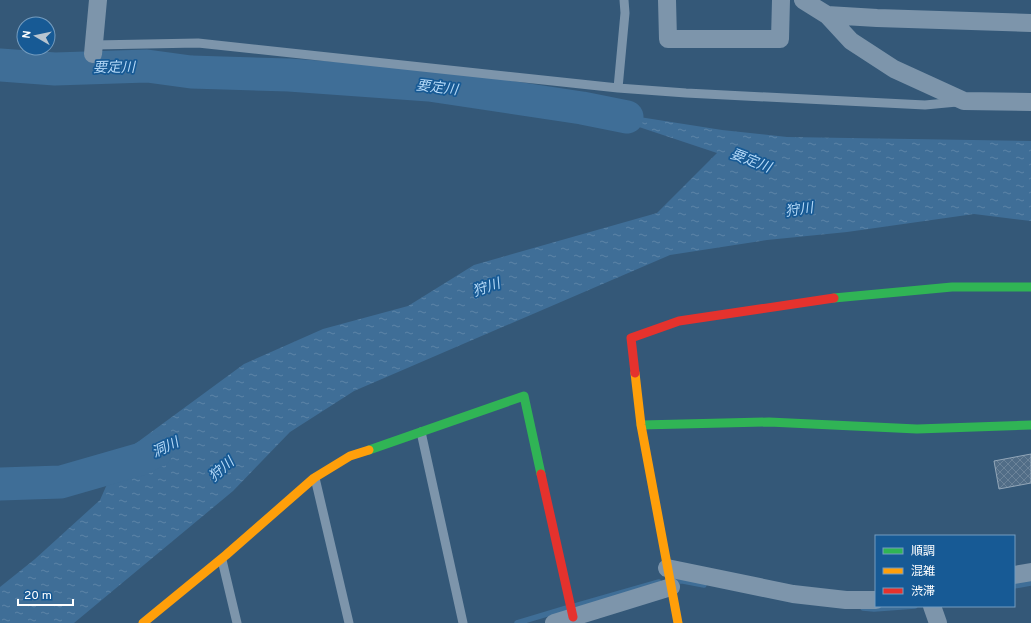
<svg xmlns="http://www.w3.org/2000/svg" width="1031" height="623" viewBox="0 0 1031 623" font-family="Overpass,'Noto Sans JP',sans-serif">
	<style>
		.water { fill: url(#water-ripples) }
		.lines { fill: none; stroke-linecap: round; stroke-linejoin: round }
		.stream { stroke: #3f6e97; stroke-width: 5.5 }
		.river { stroke: #3f6e97; stroke-width: 33 }
		.building { fill: url(#building-cross-hatch); stroke: #92a6b8 }
		.lane { stroke: #7d95ab; stroke-width: 9 }
		.street { stroke: #7d95ab; stroke-width: 18 }
		.fast { stroke: #30b455; stroke-width: 9 }
		.slow { stroke: #ff9f0a; stroke-width: 9 }
		.jam { stroke: #e5322d; stroke-width: 9 }
		.labels { text-anchor: middle; stroke-width: 3.5; stroke-linejoin: round; paint-order: stroke }
		.water-label { font-size: 14px; font-style: italic; fill: #b4d9f8; stroke: #175a95 }
	</style>
	<defs>
		<pattern id="water-ripples" width="26" height="14" patternUnits="userSpaceOnUse"><rect width="26" height="14" fill="#3f6e97"/><path d="M2 4q2-2 4 0t4 0M15 11q2-2 4 0t4 0" fill="none" stroke="#5c84a7"/></pattern>
		<pattern id="building-cross-hatch" width="8" height="8" patternUnits="userSpaceOnUse"><rect width="8" height="8" fill="#516d87"/><path d="M0 0l8 8M0 8l8-8" fill="none" stroke="#6b8399"/></pattern>
	</defs>
	<rect width="100%" height="100%" fill="#345878"/>
	<!-- water -->
	<path class="water" d="M582,108l140,22 65,7 244,4v80l-57,-7 -127,18 -80,8 -97,15 -316,136 -64,41 -57,59 -159,132h-74v-36l35,-28 65,-59 20,-45 124,-91 79,-35 85,-23 66,-41 183,-52 60,-60z"/>
	<g class="lines">
		<!-- stream -->
		<path class="stream" d="M673,581h10l21,4
			M1014,586l17,-3
			M575,606l84,-24
			M863,608l11,1 41,-3
			M517,623l50,-15"/>
		<!-- river -->
		<path class="river" d="M0,65l55,4 92,-3 44,6 98,3 140,10 153,23 45,9
			M0,484l61,-2 80,-23 15,-8"/>
	</g>
	<!-- building -->
	<path class="building" d="M1031,454v29l-32,6 -5,-28z"/>
	<g class="lines">
		<!-- lane -->
		<path class="lane" d="M94,45l104,-2 420,45 68,5 239,12 32,-3
			M618,88l7,-75 -1,-13
			M421,432l42,191
			M315,478l34,145
			M222,560l15,63"/>
		<!-- street -->
		<path class="street" d="M667,0l1,39h112l1,-39
			M803,0l24,15 24,26 43,28 70,32 67,1
			M827,15l50,3 154,5
			M93,54l5,-54
			M667,568l126,26 53,6h30
			M1014,575l17,-3
			M932,606l6,17
			M554,623l117,-36"/>
		<!-- fast -->
		<path class="fast" d="M834,298l118,-11h79
			M641,425l128,-3 148,7 114,-4
			M369,450l155,-54 17,78"/>
		<!-- slow -->
		<path class="slow" d="M635,373l6,52 37,198
			M143,623l83,-68 88,-77 36,-22 19,-6"/>
		<!-- jam -->
		<path class="jam" d="M635,373l-4,-35 48,-17 155,-23
			M541,474l32,143"/>
	</g>
	<g class="labels">
		<!-- water labels -->
		<g class="water-label">
			<text transform="translate(114 67) rotate(-1)" y="5">要定川</text>
			<text transform="translate(437 87) rotate(7)" y="5">要定川</text>
			<text transform="translate(751 160) rotate(21)" y="5">要定川</text>
			<text transform="translate(799 209) rotate(-8)" y="5">狩川</text>
			<text transform="translate(486 287) rotate(-19)" y="5">狩川</text>
			<text transform="translate(165 447) rotate(-25)" y="5">洞川</text>
			<text transform="translate(221 469) rotate(-41)" y="5">狩川</text>
		</g>
	</g>
	<!-- legend -->
	<rect x="875" y="535" width="140" height="72" fill="#175a95" stroke="#749cbf"/>
	<rect x="883" y="548" width="20" height="6" fill="#30b455" stroke="#749cbf"/>
	<text x="911" y="555" font-size="12" fill="#ffffff">順調</text>
	<rect x="883" y="568" width="20" height="6" fill="#ff9f0a" stroke="#749cbf"/>
	<text x="911" y="575" font-size="12" fill="#ffffff">混雑</text>
	<rect x="883" y="588" width="20" height="6" fill="#e5322d" stroke="#749cbf"/>
	<text x="911" y="595" font-size="12" fill="#ffffff">渋滞</text>
	<!-- north arrow -->
	<g transform="translate(36 36) rotate(279)"><circle r="19" fill="#175a95" stroke="#749cbf"/>
	<path d="M0-3L7 15L0 10L-7 15Z" fill="#b8c5d0"/>
	<text y="-6" font-size="11" font-weight="bold" text-anchor="middle" fill="#ffffff">N</text>
	</g>
	<!-- scale -->
	<path d="M18 599v6h55v-6" fill="none" stroke="#ffffff" stroke-width="2"/>
	<text x="24" y="599" font-size="12" fill="#ffffff" stroke="#175a95" stroke-width="3" paint-order="stroke">20 m</text>
</svg>
